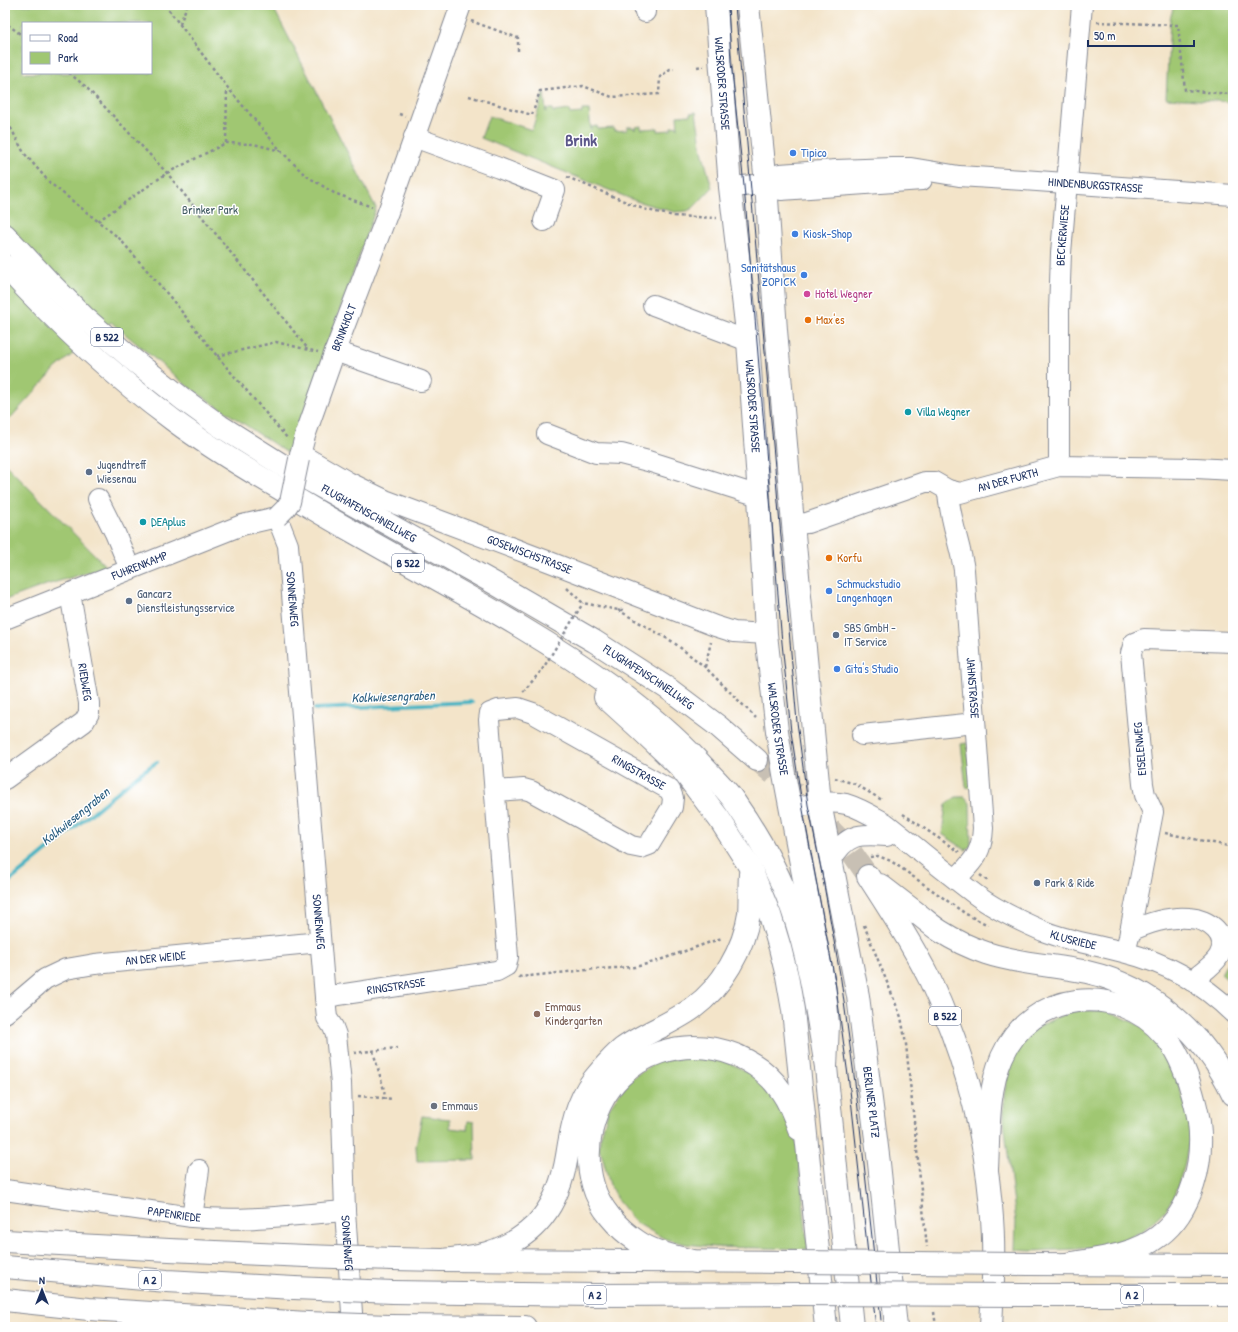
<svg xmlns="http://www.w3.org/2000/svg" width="1238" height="1332" viewBox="0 0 1238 1332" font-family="'Patrick Hand',sans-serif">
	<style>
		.green { fill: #a0c772; stroke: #5e7b68; fill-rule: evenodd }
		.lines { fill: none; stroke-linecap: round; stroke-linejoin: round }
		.stream { stroke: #47b4c3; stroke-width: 4 }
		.highway-tunnel { stroke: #c8c0b4; stroke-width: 22; stroke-dasharray: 22 11; stroke-linecap: butt }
		.minor-casing { stroke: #878a94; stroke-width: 22 }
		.major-casing { stroke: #878a94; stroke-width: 24 }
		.highway-casing { stroke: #878a94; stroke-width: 24 }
		.path { stroke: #878a94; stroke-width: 2.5; stroke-dasharray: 3 3; stroke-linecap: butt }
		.minor { stroke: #fff; stroke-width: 20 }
		.major { stroke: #fff; stroke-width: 22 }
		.highway { stroke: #fff; stroke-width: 22 }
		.tram { stroke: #1b2f5e; stroke-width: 1 }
		.minor-bridge-casing { stroke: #878a94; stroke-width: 22; stroke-linecap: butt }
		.highway-bridge-casing { stroke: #878a94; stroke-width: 24; stroke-linecap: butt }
		.path-bridge { stroke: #878a94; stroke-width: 2.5; stroke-dasharray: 3 3; stroke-linecap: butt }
		.minor-bridge { stroke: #fff; stroke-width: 20 }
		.highway-bridge { stroke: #fff; stroke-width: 22 }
		.shop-dot { fill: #3f7fe0; stroke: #fff; stroke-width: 1.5 }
		.hotel-dot { fill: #d1479c; stroke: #fff; stroke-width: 1.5 }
		.food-dot { fill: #e8710a; stroke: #fff; stroke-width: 1.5 }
		.culture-dot { fill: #0f9aa8; stroke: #fff; stroke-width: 1.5 }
		.service-dot { fill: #5c6f8a; stroke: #fff; stroke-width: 1.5 }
		.education-dot { fill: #8d6e63; stroke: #fff; stroke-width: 1.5 }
		.worship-dot { fill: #6b7280; stroke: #fff; stroke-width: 1.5 }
		.labels { text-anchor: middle; stroke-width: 3; stroke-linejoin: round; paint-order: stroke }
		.shield { fill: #fff; stroke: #5f6d8e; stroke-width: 1 }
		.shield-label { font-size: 11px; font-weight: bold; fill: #1b2f5e }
		.street-label { font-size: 12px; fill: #1b2f5e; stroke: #fff }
		.shop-label { font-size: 12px; fill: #366cbe; stroke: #fff; text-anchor: start }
		.park-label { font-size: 12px; fill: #435d64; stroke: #fff }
		.hotel-label { font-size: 12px; fill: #b23c85; stroke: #fff; text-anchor: start }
		.food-label { font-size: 12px; fill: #c56008; stroke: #fff; text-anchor: start }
		.culture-label { font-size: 12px; fill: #0d838f; stroke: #fff; text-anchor: start }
		.service-label { font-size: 12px; fill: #4e5e75; stroke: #fff; text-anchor: start }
		.education-label { font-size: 12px; fill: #785e54; stroke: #fff; text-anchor: start }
		.worship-label { font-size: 12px; fill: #5b616d; stroke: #fff; text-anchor: start }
		.water-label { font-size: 13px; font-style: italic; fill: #2a5e81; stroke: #fff }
		.district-label { font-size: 16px; font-weight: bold; fill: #5c578a; stroke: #fff }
	</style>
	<rect width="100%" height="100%" fill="#fff"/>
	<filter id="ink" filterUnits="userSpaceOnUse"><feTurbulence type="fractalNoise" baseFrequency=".025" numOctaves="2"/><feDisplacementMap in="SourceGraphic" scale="8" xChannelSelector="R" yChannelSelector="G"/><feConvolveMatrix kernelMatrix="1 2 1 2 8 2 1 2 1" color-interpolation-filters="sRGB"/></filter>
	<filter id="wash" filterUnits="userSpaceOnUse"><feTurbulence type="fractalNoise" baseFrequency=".012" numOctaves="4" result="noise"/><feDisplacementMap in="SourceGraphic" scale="16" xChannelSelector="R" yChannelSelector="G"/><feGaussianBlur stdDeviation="0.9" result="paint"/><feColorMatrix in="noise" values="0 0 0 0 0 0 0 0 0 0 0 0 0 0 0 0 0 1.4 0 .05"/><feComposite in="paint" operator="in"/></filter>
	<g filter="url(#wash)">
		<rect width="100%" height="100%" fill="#f3e4c9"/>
		<!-- green -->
		<path class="green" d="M5,5h267l104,203 -87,246 -102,-68 -76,-64 -55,46 -51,56zM23,23h128v50h-128z
			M1174,5h59v97l-67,-4 4,-79z
			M544,92l2,20v-3h6l1,3 16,-2 1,4 12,-1v-3h7l2,20v-3l6,-1 1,3 16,-1 1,3 12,-1v-3h6l2,3v-3l6,-1v3l17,-1v3l13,-1v-3l6,-1 1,2 -1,-12 13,-1v-2l6,-1 6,39 10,37 -19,20 -6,3 -13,1 -38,-11 -155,-63 8,-22 43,14z
			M5,464l90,91 11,12 -60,18 -41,15z
			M967,743l5,45 -6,-1 -5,-43z
			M956,797h9l5,6 1,43 -5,4 -24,-16 4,-30z
			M1233,952v32l-12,-10z
			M1071,1010l37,1 36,16 27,31 21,70 -8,39 -11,32 -8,11 -21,20 -17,9 -24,7 -26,3 -46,2 -16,-1 1,-28 -12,-101v-26l3,-18 5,-18 5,-10 17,-20z
			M712,1054l55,28 27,53 3,8 11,106 -94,-2 -28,-3 -21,-5 -30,-17 -17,-21 -8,-16 -8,-29 -3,-7 1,-10 9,-31 20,-28 29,-19z
			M422,1116l28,3v9l17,2 1,-9 6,1 1,38 -58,1 -1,-15z"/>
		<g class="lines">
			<!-- stream -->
			<path class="stream" d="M315,709l157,-7
				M5,885l133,-110 19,-13"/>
		</g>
	</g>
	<g filter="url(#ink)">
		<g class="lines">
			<!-- highway-tunnel -->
			<path class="highway-tunnel" d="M757,760l38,33
				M830,829l20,21 18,26"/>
			<!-- minor casing -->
			<g class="minor-casing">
				<g id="minor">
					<path d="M644,5l1,7"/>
					<path d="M414,137l85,31 56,22 -11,31"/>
					<path d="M766,184l15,6 56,-4 85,-6"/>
					<path id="s1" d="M730,187l36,-3 14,-10 56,-4 57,-2h18l48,8 64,4 210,15"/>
					<path d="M653,305l95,36"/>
					<path d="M335,351l86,30"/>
					<path d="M547,434l49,19 25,1 27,7 111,35"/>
					<path id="s2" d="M300,454l48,28 37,18 165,62 165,64 19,6 32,2"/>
					<path id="s3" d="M299,459l6,-23 30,-85 53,-139 73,-207"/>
					<path id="s4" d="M1059,466v-155l2,-58 21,-248"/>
					<path id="s5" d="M948,490c1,28 12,53 16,80l19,258c-1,26 -10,33 -27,51"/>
					<path d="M98,499l17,34 15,36"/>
					<path id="s6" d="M793,524l14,-1 118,-41h9l14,8 12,3 99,-27 137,2 37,2"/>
					<path id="s7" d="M5,619l237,-94 35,-8 11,28 37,452 2,21 6,9 3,8 5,48 4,128 8,116"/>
					<path d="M862,735l113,-12"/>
					<path d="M5,779l79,-57 5,-9v-10l-19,-110"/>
					<path id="s8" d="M790,808c18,-3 38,-8 56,-4 14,4 27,12 39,19 31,24 60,49 91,72 20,15 44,26 67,36 25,10 53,14 80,21 41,10 80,31 110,61"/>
					<path d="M831,860c16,-27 28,-26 56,-24"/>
					<path d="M1130,931c18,-8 39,-15 59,-13 19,1 42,17 30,38 -6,10 -18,17 -27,25"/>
					<path d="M1125,952l4,-15 24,-125 -8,-17 -2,-11 -12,-131 3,-10 10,-4 89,3"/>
					<path id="s9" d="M325,997l172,-26 9,-5 2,-9 -19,-237 1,-7 8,-3 20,-2 15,5 137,77 3,8 -1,9 -23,38 -8,3 -10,-2 -100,-55 -7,-2 -29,2"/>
					<path id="s10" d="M5,1013l40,-34 21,-10 29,-5 225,-22"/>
					<path id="s11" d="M5,1190l187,27c51,5 102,-2 153,-6"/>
					<path d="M192,1217l7,-47"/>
				</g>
			</g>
			<!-- major casing -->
			<g class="major-casing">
				<g id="major">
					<path id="s12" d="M716,5l14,182 18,154 11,155 7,138 11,97 7,43 41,216 3,35 -2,42 26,260"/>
					<path id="s13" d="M748,5l18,179 10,146 17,194 27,279 38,193 21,167 17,164"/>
				</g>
			</g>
			<!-- highway casing -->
			<g class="highway-casing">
				<g id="highway">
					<path id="s14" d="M5,235l43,46 36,36 48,42 52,41 36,26 62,39 212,118 100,58 76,49 48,36 39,34"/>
					<path d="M5,266c51,56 107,109 168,154 35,26 73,49 111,71 24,15 48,29 73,43 87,50 176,95 257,154 31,23 60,47 86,75 10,11 23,23 32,35 24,34 46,72 60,111 18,51 25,105 34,158"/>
					<path d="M605,697l34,31 41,39 40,53 30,47 20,48 10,33 7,28 6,34 33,317"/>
					<path d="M868,876c22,34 44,68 62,104 33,71 54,148 61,226 4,40 2,81 0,121"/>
					<path d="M880,885c13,10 26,20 38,29 8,6 14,12 22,17 14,9 31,17 46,22 33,11 68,12 101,19 66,15 118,63 146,122"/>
					<path d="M987,1169c2,-37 0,-78 15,-112 29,-66 116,-76 162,-22 12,13 19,31 25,47 4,13 8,26 10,40 5,40 -7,89 -40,114 -25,20 -63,23 -93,28"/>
					<path d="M5,1241l164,9 137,6"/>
					<path d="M393,1259l49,1 352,2"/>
					<path d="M442,1260c15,-2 31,-3 45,-7 49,-15 72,-48 80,-97 4,-26 9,-54 26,-76 9,-11 18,-22 29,-31 22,-16 49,-25 71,-41 29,-21 51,-59 56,-94 1,-13 0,-27 1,-40"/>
					<path d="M696,1262c-20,-6 -42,-9 -59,-21 -20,-13 -38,-34 -44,-56 -11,-38 0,-82 28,-109 45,-44 124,-37 160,15 8,11 13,24 18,38"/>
					<path d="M1029,1264l204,1"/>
					<path d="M5,1267l162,14 127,7"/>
					<path d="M393,1292l202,3 202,-1"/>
					<path d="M1032,1295h201"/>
					<path d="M5,1300l84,9 218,14"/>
					<path d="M389,1326l136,1"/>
				</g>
			</g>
			<!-- path -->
			<path class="path" d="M165,5l63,83 53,63 24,24 29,18 38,14
				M5,13l3,12 15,11
				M471,21l47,17v14
				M1097,22l81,3 7,65 44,4 4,-2
				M180,24l7,-19
				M697,67l7,-1
				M69,73l16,13 82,87 141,176
				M469,96l63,19 8,-24 43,-5 29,11 47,-3 1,-17 10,-8h4
				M399,114l6,2
				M5,117l19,36 26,30 69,55 51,59 47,59 71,83
				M226,143l1,-55
				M567,177l76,32 31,7 43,2
				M98,221l69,-48 59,-30 28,1 27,7
				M217,356l59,-14 42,10
				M567,588l16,15 35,7h7
				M618,610l55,32 32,25 51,51
				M705,667l6,-25
				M523,692l19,-22
				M835,778l20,6 27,16
				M903,814l56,38
				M1165,833l68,14
				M870,857l8,-1 13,5 75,53 22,11
				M980,875l9,7
				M864,925l37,92 5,27 21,203
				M519,976l1,1 76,-8 39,-2 19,-5 68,-24
				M1228,1029l5,6
				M373,1051l11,39 1,9
				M354,1053l43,-5
				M358,1096l35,3
				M934,1312l2,15"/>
			<!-- minor -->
			<use href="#minor" class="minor"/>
			<!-- major -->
			<use href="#major" class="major"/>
			<!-- highway -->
			<use href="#highway" class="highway"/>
			<!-- tram -->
			<path class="tram" d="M728,5l3,57 13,124 38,457 9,89 12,78 32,171 15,109 26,237
				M735,5l62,717 11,83 14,69 19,106 15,110 25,230"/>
			<!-- minor-bridge casing -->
			<g class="minor-bridge-casing">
				<path id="minor-bridge" d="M277,517l8,-8 5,-7 9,-43"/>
			</g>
			<!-- highway-bridge casing -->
			<g class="highway-bridge-casing">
				<path id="highway-bridge" d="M306,1256l87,3
					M794,1262l235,2
					M294,1288l99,4
					M797,1294l235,1
					M307,1323l82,3"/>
			</g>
			<!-- path-bridge -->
			<path class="path-bridge" d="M542,670l41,-67"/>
			<!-- minor-bridge -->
			<use href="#minor-bridge" class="minor-bridge"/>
			<!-- highway-bridge -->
			<use href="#highway-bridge" class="highway-bridge"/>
		</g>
	</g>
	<!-- markers -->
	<g class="shop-dot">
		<circle cx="793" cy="153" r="4"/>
		<circle cx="795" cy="234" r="4"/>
		<circle cx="804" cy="275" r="4"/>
		<circle cx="829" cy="591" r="4"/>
		<circle cx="837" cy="669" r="4"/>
	</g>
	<circle class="hotel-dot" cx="807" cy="294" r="4"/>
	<g class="food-dot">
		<circle cx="808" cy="320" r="4"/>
		<circle cx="829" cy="558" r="4"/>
	</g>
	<g class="culture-dot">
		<circle cx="908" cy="412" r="4"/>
		<circle cx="143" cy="522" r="4"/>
	</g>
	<g class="service-dot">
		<circle cx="89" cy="472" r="4"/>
		<circle cx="129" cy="601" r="4"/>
		<circle cx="836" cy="635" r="4"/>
		<circle cx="1037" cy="883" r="4"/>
	</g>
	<circle class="education-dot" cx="537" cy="1014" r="4"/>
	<circle class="worship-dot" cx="434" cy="1106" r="4"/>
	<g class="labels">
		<!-- shield labels -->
		<g class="shield">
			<rect x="91" y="328" width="32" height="18" rx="3"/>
			<rect x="392" y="554" width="32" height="18" rx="3"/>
			<rect x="929" y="1007" width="32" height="18" rx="3"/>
			<rect x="139" y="1271" width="22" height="18" rx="3"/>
			<rect x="584" y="1286" width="22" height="18" rx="3"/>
			<rect x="1121" y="1286" width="22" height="18" rx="3"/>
		</g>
		<g class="shield-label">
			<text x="107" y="341">B 522</text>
			<text x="408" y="567">B 522</text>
			<text x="945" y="1020">B 522</text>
			<text x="150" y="1284">A 2</text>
			<text x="595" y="1299">A 2</text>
			<text x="1132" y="1299">A 2</text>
		</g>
		<!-- street labels -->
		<g class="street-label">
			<text dy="4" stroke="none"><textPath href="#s12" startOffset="79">WALSRODER STRASSE</textPath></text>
			<text dy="4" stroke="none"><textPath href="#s1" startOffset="370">HINDENBURGSTRASSE</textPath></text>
			<text dy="4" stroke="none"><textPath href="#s4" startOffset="231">BECKERWIESE</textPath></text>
			<text dy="4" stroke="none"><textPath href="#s3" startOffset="139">BRINKHOLT</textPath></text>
			<text dy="4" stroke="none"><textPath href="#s12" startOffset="403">WALSRODER STRASSE</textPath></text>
			<text dy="4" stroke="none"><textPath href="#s6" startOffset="226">AN DER FURTH</textPath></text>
			<text dy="4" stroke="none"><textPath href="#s14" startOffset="461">FLUGHAFENSCHNELLWEG</textPath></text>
			<text dy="4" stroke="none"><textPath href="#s2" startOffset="251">GOSEWISCHSTRASSE</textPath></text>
			<text dy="4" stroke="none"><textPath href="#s7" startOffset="145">FUHRENKAMP</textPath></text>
			<text dy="4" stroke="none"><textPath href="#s7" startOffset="375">SONNENWEG</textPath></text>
			<text dy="4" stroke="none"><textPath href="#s14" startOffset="785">FLUGHAFENSCHNELLWEG</textPath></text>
			<text transform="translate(85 682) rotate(81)" y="4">RIEDWEG</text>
			<text dy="4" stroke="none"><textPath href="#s5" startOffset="200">JAHNSTRASSE</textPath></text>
			<text dy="4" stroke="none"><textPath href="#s12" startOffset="727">WALSRODER STRASSE</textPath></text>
			<text transform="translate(1140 749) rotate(-95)" y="4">EISELENWEG</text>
			<text dy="4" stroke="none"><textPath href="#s9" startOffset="604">RINGSTRASSE</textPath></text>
			<text dy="4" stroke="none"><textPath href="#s7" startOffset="699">SONNENWEG</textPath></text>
			<text dy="4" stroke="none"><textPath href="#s8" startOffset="324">KLUSRIEDE</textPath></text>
			<text dy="4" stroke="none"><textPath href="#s10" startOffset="166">AN DER WEIDE</textPath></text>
			<text dy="4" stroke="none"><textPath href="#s9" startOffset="72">RINGSTRASSE</textPath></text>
			<text dy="4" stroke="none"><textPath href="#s13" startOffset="1105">BERLINER PLATZ</textPath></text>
			<text dy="4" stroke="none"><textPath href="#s11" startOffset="171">PAPENRIEDE</textPath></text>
			<text dy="4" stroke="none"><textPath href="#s7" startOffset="1023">SONNENWEG</textPath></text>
		</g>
		<!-- shop labels -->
		<g class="shop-label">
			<text x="801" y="157">Tipico</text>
			<text x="803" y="238">Kiosk-Shop</text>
			<text x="796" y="272" text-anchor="end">Sanitätshaus<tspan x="796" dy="14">ZOPICK</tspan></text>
			<text x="837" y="588">Schmuckstudio<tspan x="837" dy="14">Langenhagen</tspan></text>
			<text x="845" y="673">Gita's Studio</text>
		</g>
		<!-- park labels -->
		<g class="park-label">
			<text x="210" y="214">Brinker Park</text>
		</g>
		<!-- hotel labels -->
		<g class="hotel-label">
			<text x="815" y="298">Hotel Wegner</text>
		</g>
		<!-- food labels -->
		<g class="food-label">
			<text x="816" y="324">Max'es</text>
			<text x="837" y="562">Korfu</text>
		</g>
		<!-- culture labels -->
		<g class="culture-label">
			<text x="916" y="416">Villa Wegner</text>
			<text x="151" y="526">DEAplus</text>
		</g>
		<!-- service labels -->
		<g class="service-label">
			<text x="97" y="469">Jugendtreff<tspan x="97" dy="14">Wiesenau</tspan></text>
			<text x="137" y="598">Gancarz<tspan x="137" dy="14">Dienstleistungsservice</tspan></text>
			<text x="844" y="632">SBS GmbH -<tspan x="844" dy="14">IT Service</tspan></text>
			<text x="1045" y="887">Park &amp; Ride</text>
		</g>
		<!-- education labels -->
		<g class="education-label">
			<text x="545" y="1011">Emmaus<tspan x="545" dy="14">Kindergarten</tspan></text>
		</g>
		<!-- worship labels -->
		<g class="worship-label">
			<text x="442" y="1110">Emmaus</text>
		</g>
		<!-- water labels -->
		<g class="water-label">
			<text transform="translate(393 696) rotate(-2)" y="5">Kolkwiesengraben</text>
			<text transform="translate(75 816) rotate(-39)" y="5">Kolkwiesengraben</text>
		</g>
		<!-- district labels -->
		<g class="district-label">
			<text x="581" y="146">Brink</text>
		</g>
	</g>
	<!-- margin -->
	<rect width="1238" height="1332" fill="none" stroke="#fff" stroke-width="20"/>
	<!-- legend -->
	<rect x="22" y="22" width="130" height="52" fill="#ffffff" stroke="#a4acbf"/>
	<rect x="30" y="35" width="20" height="6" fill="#ffffff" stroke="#a4acbf"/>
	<text x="58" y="42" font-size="12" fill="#1b2f5e">Road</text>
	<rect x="30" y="52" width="20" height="12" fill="#a0c772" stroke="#a4acbf"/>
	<text x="58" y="62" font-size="12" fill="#1b2f5e">Park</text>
	<!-- north arrow -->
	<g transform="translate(42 1290)" stroke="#ffffff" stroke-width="3" paint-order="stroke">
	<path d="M0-3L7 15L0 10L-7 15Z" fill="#1b2f5e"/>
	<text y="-6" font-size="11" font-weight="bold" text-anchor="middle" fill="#1b2f5e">N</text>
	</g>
	<!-- scale -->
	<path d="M1088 40v6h106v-6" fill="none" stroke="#1b2f5e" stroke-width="2"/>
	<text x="1094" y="40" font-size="12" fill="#1b2f5e" stroke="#ffffff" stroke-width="3" paint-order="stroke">50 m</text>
</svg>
